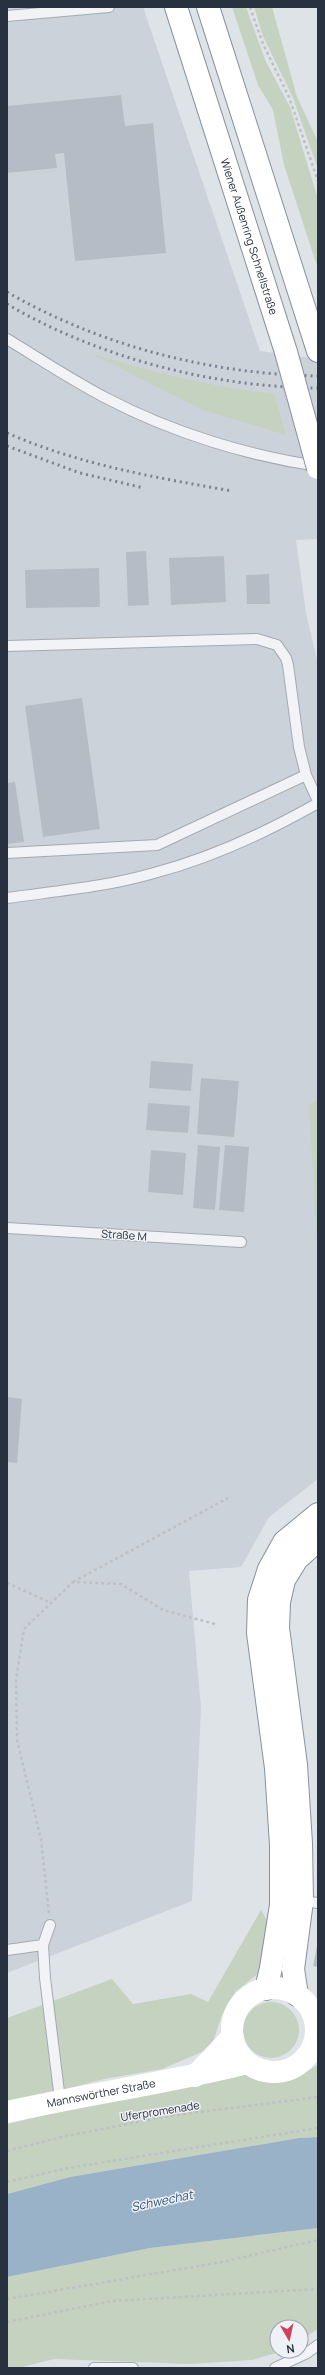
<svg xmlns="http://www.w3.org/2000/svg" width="325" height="2375" viewBox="0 0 325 2375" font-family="Manrope,sans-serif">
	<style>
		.built { fill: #ccd2da }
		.green { fill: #c5d2bf }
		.water { fill: #99b2c8 }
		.building { fill: #b6bcc5 }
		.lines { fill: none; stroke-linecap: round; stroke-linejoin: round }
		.lane-casing { stroke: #a3aab2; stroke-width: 12 }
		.highway-casing { stroke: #86919f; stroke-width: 24 }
		.path { stroke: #bcc1c6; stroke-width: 2.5; stroke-dasharray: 3 3; stroke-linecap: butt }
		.lane { stroke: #f1f3f6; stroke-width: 10 }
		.secondary { stroke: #fff; stroke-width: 22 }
		.highway { stroke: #fff; stroke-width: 22 }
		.rail { stroke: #788392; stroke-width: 3; stroke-dasharray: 2 4; stroke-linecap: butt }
		.highway-bridge-casing { stroke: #86919f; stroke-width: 24; stroke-linecap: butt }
		.highway-bridge { stroke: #fff; stroke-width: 22 }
		.labels { text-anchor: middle; stroke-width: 3; stroke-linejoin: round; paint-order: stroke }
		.street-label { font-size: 11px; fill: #27313f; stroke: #eef1f6 }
		.water-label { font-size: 12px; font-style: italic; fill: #315273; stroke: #eef1f6 }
	</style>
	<rect width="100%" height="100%" fill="#dee3e8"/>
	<!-- built -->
	<path class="built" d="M7,7h136l117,344 58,8v180l-22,1 10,73 12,51v815l-49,38 -28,50 -52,4 12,137 -9,193 -185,72z"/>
	<!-- green -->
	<path class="green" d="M232,7h14l20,55 24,45 28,92v70l-34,-104 -11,-55 -15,-25z
		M254,7h18l25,90 21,45v27l-25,-71 -30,-62z
		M90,353c63,20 119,33 184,41l12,41 -83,-25z
		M318,1101v158l-9,-155z
		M261,1910l10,17 -11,45 -25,20 -13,23 -11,33 -49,21 -58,10 -97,26v-87l105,-39 21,25 58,-10 17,8z
		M243 2030a28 28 0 1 1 56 0a28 28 0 1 1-56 0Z
		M318,2065v72l-19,1 -229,39 -63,17v-70l234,-54c38,17 41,15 77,-5z
		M318,2228v101l-17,11v-13h-24v24h6l-31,9 -62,4 -136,-5 -36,9h-11v-91l143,-29z"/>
	<!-- water -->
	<path class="water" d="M318,2137v91l-168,20 -143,29v-83l63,-17 229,-39z"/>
	<!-- building -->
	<path class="building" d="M121,95l4,31 28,-3 13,130 -91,8 -11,-108 -9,1 2,14 -50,5v-67z
		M146,551l3,54 -21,1 -2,-54z
		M224,556l2,46 -55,3 -2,-47z
		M99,568l1,39 -74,1 -1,-38z
		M269,574l1,30h-23l-1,-29z
		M82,698l18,131 -57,8 -18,-131z
		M15,782l9,60 -17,2v-61z
		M151,1061l42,3 -2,27 -42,-3z
		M201,1078l38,3 -5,56 -37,-3z
		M148,1103l42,3 -2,27 -42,-3z
		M198,1145l22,2 -5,63 -22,-2z
		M225,1145l24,2 -5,65 -25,-2z
		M151,1150l35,3 -3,42 -35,-3z
		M7,1397l15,2 -5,64 -10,-1z
		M317,1946h1v21l-5,-1z"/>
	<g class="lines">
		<!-- lane casing -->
		<g class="lane-casing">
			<path id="lane" d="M7,16l102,-9
				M7,339c33,20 66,42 101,60 63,33 140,57 210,67
				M7,646l250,-7 20,6 9,13 2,7 11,82 7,28 12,26
				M7,853l150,-8 149,-70
				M7,898c49,-7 99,-11 147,-25 57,-15 113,-41 164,-70
				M7,1228l234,14
				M302,1901l16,2
				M43,1945l2,33 15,122
				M7,1950l36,-5 7,-20
				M94,2368h39
				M275,2368l32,-15 11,-8"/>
		</g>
		<!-- highway casing -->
		<g class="highway-casing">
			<g id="highway">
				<path id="s2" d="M176,7l110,345"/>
				<path d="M208,7l110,344"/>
				<path d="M266,1989l5,-21 10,-63v-60l-5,-77 -18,-135 1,-33 10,-31 15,-27 34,-28"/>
				<path d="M297,1995l-4,-26 9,-68 -1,-58 -5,-78 -18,-137 1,-26 5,-22 13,-21 21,-19"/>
			</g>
		</g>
		<!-- path -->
		<path class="path" d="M250,7l13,37 26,53 29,84
			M73,1582l155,-84
			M7,1583l44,20
			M49,1913l-8,-74 -24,-99 -1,-60 8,-51 49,-47 48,2 42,26 52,14
			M7,2151l59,-15 103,-20 149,-19
			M7,2182l61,-14 250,-40
			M7,2299l215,-37 96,-22
			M7,2322l105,-21 206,-12"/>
		<!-- lane -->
		<use href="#lane" class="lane"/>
		<!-- secondary -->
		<g class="secondary">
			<circle cx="274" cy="2030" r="42"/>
			<path d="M195,2076l37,-39"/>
			<path id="s1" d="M7,2112c80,-18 161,-29 240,-49"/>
		</g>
		<!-- highway -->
		<use href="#highway" class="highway"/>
		<!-- rail -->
		<path class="rail" d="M7,292c94,54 203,82 311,84
			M7,304c92,54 205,83 311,84
			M7,433c74,32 146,44 225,58
			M7,446l73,27 64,15"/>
		<!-- highway-bridge casing -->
		<g class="highway-bridge-casing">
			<path id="highway-bridge" d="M286,352l32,116"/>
		</g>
		<!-- highway-bridge -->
		<use href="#highway-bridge" class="highway-bridge"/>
	</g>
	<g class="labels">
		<!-- street labels -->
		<g class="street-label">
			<text dy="4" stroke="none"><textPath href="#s2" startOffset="241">Wiener Außenring Schnellstraße</textPath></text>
			<text transform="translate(124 1235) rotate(4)" y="4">Straße M</text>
			<text dy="4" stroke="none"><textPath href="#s1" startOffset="96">Mannswörther Straße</textPath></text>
			<text transform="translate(160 2111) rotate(-9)" y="4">Uferpromenade</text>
		</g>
		<!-- water labels -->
		<g class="water-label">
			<text transform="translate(162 2201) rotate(-12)" y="4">Schwechat</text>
		</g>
	</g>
	<!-- border -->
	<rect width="325" height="2375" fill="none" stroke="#27313f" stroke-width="16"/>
	<!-- north arrow -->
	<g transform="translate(289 2339) rotate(171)"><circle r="19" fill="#eef1f6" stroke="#9ea4ad"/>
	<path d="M0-3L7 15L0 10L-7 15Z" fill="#ce425d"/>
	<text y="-6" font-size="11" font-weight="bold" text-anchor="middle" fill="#27313f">N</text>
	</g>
</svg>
